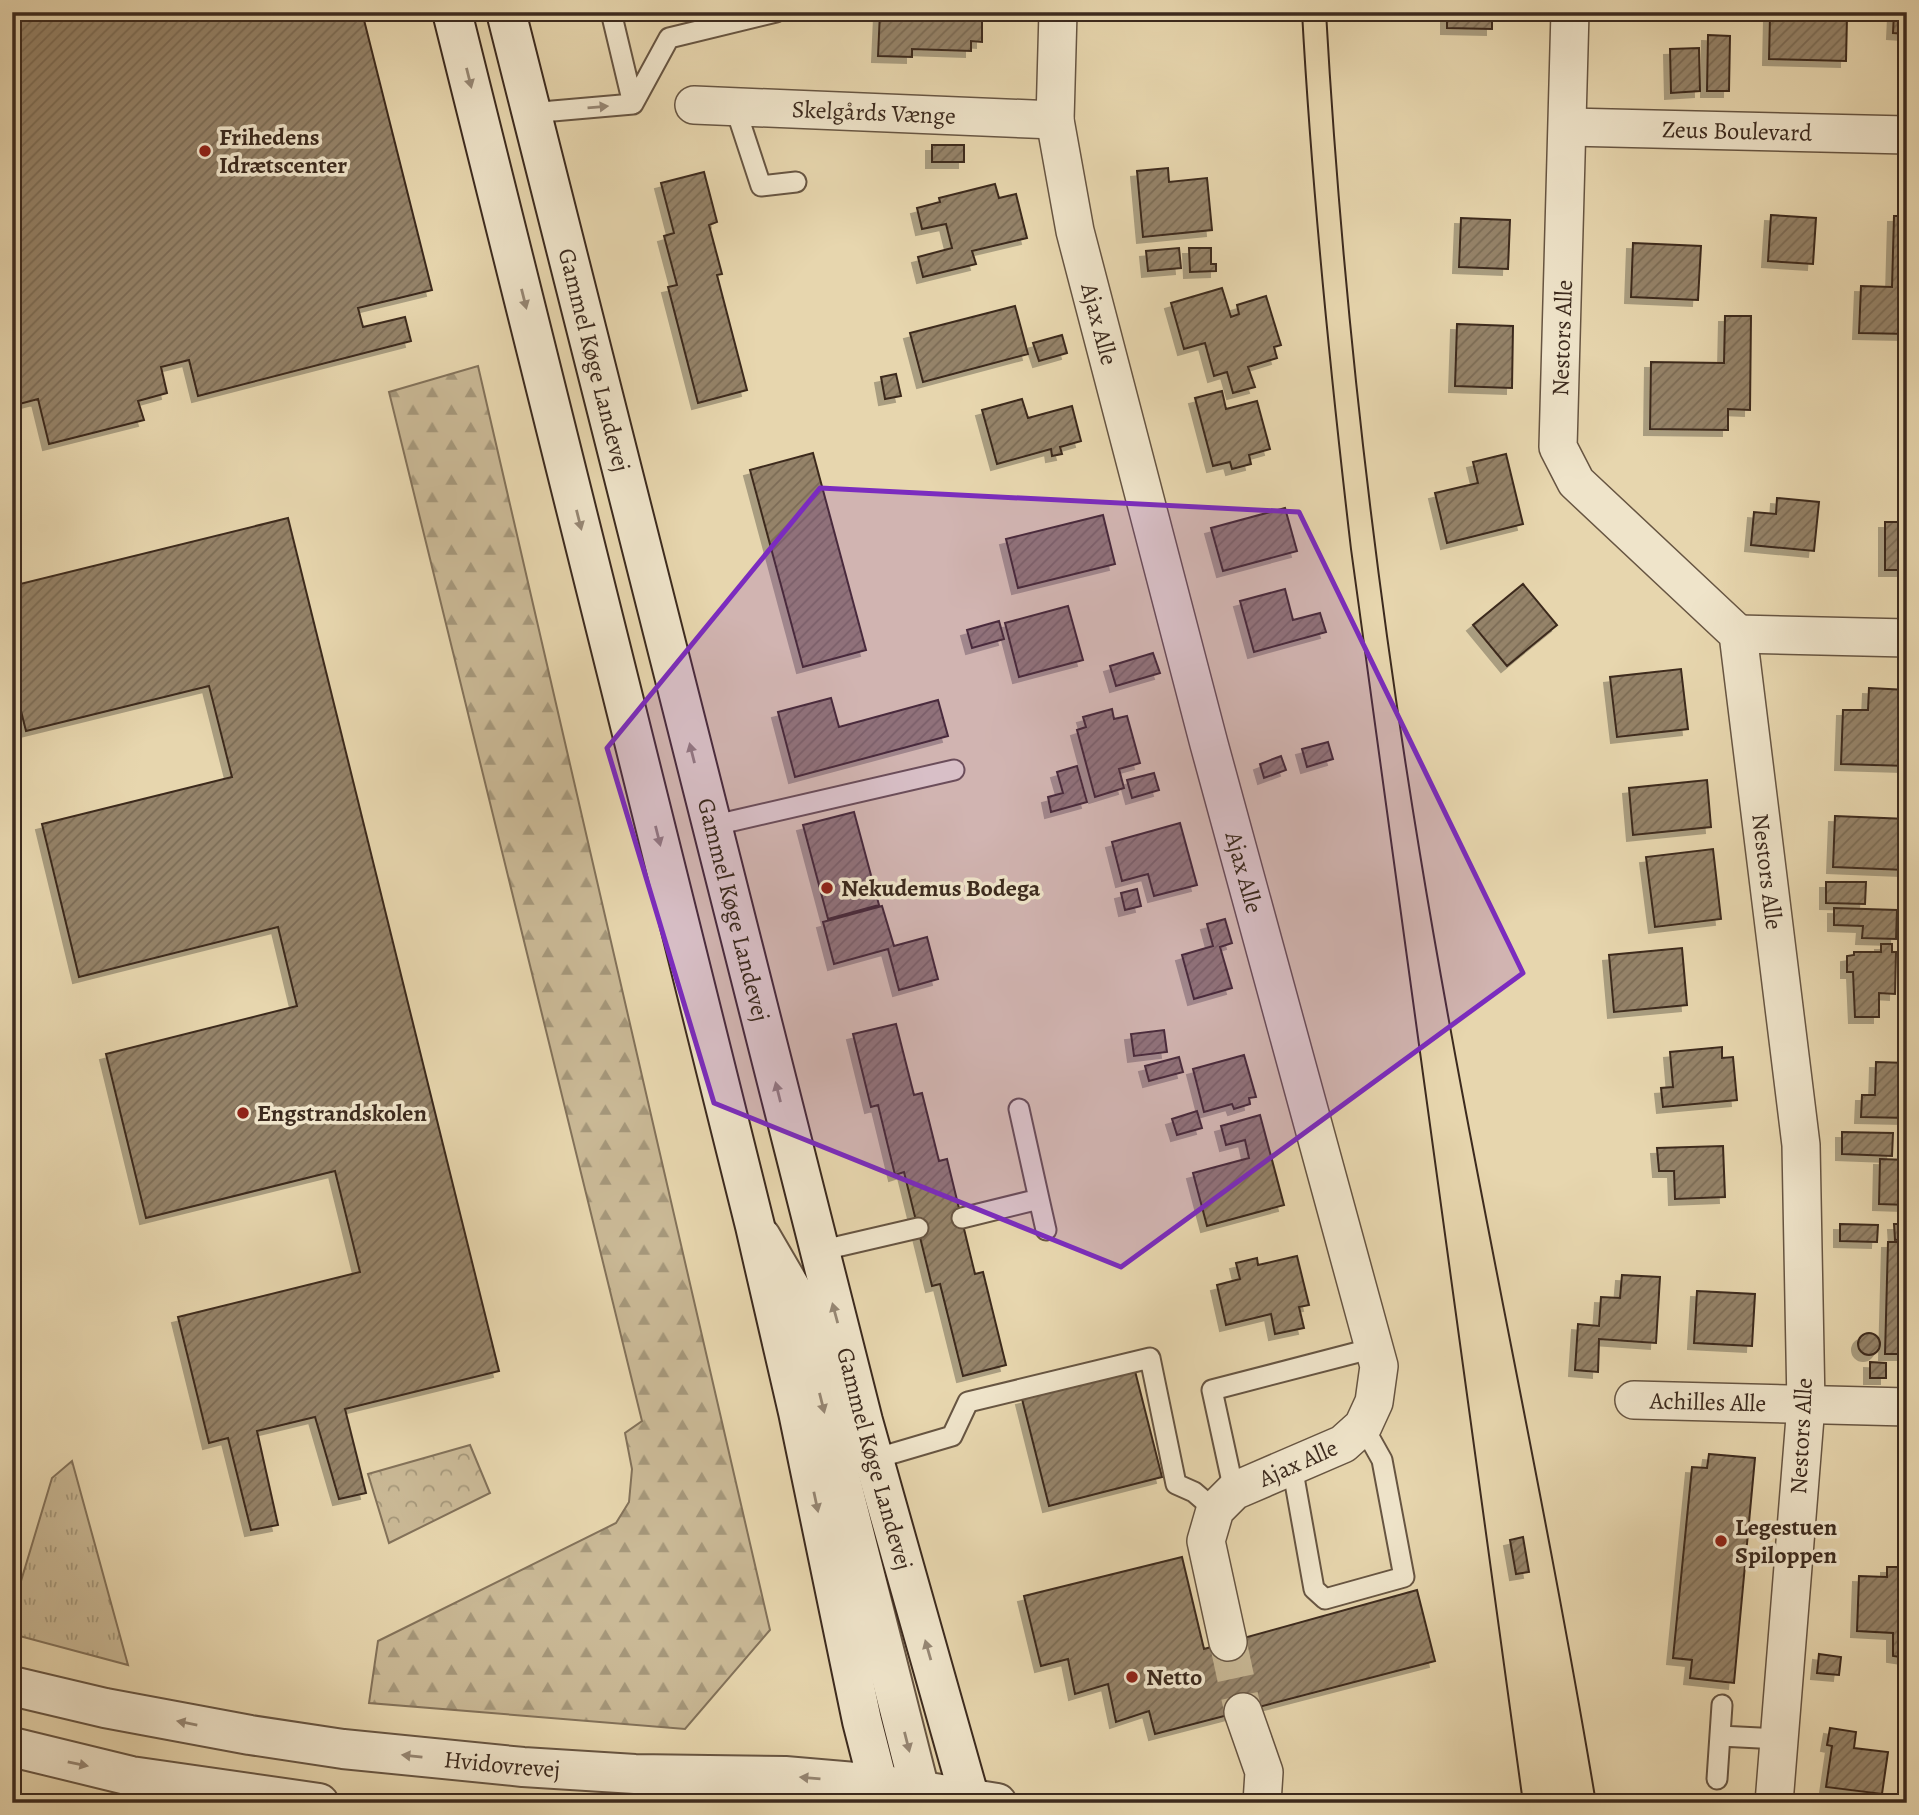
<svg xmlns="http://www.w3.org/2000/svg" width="1919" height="1815" viewBox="0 0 1919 1815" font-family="Alegreya,serif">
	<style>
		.grass { fill: url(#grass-tufts); stroke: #83725a; stroke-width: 2 }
		.forest { fill: url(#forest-firs); stroke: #83725a; stroke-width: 2 }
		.park { fill: url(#park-crowns); stroke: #83725a; stroke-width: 2 }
		.building { fill: url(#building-hatch); stroke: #3c2a1e; stroke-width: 2; filter: url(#shadow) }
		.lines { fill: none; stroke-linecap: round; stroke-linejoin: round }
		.minor-tunnel { stroke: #c5b491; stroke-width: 37; stroke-dasharray: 37 18; stroke-linecap: butt }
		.service-casing { stroke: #675542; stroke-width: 23 }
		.minor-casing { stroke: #675542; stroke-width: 40 }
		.tertiary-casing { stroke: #675542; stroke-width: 42 }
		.secondary-casing { stroke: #3c2a1e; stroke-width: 42 }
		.service { stroke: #efe4ca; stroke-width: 19 }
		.minor { stroke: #efe4ca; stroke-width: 37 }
		.tertiary { stroke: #efe4ca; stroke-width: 38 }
		.secondary { stroke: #efe4ca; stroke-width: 38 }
		.tram { stroke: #3c2a1e; stroke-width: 2 }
		.oneway { fill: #968774 }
		.marked { fill: #7b2cbf; fill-opacity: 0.2; stroke: #7b2cbf; stroke-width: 5; stroke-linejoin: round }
		.poi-dot { fill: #8f2418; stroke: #efe4ca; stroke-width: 2.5 }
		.labels { text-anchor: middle; stroke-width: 7; stroke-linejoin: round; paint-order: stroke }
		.street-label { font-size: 24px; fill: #3c2a1e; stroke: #efe4ca }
		.poi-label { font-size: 24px; font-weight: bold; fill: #3c2a1e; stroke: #efe4ca; text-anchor: start }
	</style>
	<defs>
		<pattern id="grass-tufts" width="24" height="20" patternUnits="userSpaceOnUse" patternTransform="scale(1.75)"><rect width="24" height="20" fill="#cab996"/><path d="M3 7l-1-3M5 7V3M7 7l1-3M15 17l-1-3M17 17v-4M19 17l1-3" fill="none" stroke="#a5977a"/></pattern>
		<pattern id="forest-firs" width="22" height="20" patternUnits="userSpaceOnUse" patternTransform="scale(1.75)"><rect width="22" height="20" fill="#cab996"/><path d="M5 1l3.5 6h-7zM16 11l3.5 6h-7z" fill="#a5977a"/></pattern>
		<pattern id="park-crowns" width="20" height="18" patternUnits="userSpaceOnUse" patternTransform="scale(1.75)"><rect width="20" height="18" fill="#cab996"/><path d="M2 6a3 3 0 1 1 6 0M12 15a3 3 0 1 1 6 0" fill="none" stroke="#a5977a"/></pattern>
		<pattern id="building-hatch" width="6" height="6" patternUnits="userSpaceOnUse" patternTransform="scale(1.75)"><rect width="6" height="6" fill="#958369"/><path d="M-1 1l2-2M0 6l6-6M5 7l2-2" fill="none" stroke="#7b6b56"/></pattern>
		<filter id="shadow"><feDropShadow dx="-6" dy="6" stdDeviation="0" flood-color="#0004"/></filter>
	</defs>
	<rect width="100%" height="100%" fill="#e7d6ae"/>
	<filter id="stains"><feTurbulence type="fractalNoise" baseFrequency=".00286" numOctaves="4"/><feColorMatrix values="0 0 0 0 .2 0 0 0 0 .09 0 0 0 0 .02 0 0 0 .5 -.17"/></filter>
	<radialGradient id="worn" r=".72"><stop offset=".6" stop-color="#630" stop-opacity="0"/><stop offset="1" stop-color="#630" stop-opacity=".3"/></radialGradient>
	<!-- grass -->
	<path class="grass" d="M72,1461l56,204 -116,-31v-23l40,-133z"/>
	<!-- forest -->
	<path class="forest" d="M478,366l292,1264 -85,99 -316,-26 9,-62 238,-118 13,-21 3,-33 -7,-36 17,-12 -253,-1029z"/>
	<!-- park -->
	<path class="park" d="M470,1445l20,48 -101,50 -21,-69z"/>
	<!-- building -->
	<path class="building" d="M12,12h350l70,278 -74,18 5,19 42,-10 6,24 -213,55 -9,-36 -28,7 6,26 -29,8 6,19 -95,24 -11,-45 -26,7z
		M880,12h92l-1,9h11v21l-11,-1v10l-59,-2v8l-34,-1z
		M1447,12h45v17l-45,-1z
		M1894,12h13v22l-14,-1z
		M1770,15l77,2 -1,44 -77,-2z
		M1708,35l22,1 -1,55h-22z
		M1699,48l1,43 -29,2 -1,-44z
		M932,145h32v17h-32z
		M1168,168l1,14 38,-4 5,52 -69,7 -6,-66z
		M704,172l13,50 -8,3 13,49 -5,1 30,115 -49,13 -30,-116 9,-2 -13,-49 10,-3 -13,-50z
		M995,184l4,14 17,-4 11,44 -55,13 4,13 -53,13 -5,-20 34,-9 -6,-24 -24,5 -5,-21 23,-6 -1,-4z
		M1771,215l45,3 -3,46 -45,-3z
		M1894,216h13v118l-48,-1 2,-47 31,1z
		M1461,218l49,2 -2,49 -49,-2z
		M1633,243l68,3 -3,54 -67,-3z
		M1179,248l2,20 -33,3 -2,-20z
		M1189,248h22v16h5v7l-26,1z
		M1222,288l9,29 8,-3 -2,-9 29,-9 15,49 -7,2 3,11 -29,9 7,20 -22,6 -6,-21 -13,4 -9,-33 -21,6 -13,-46z
		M1015,306l13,48 -105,28 -13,-49z
		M1725,316h26l-1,94 -22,-1v21l-78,-1 1,-67 73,1z
		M1457,324l56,2 -1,62 -57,-2z
		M1062,335l5,18 -28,8 -6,-18z
		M896,374l5,22 -16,3 -4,-22z
		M1222,391l4,18 31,-8 13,48 -21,6 2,9 -19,5 -2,-7 -17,4 -18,-68z
		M1022,399l6,19 44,-12 9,35 -21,6 2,7 -10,2 -1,-7 -54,15 -15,-54z
		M813,453l53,197 -63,17 -53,-197z
		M1506,454l17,70 -76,19 -12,-50 43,-10 -5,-21z
		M1777,498l42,4 -5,49 -63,-6 3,-33 22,2z
		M1285,508l12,43 -74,20 -12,-43z
		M1103,515l12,49 -97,24 -12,-49z
		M288,518l211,853 -154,38 21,84 -27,6 -24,-82 -58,14 21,94 -27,5 -23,-92 -19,5 -31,-126 182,-45 -25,-101 -189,47 -40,-164 191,-48 -19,-79 -199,50 -37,-153 190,-47 -23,-91 -183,45 -14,-56v-89z
		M1885,522h22v48h-22z
		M1523,584l34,41 -50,41 -34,-41z
		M1285,589l8,31 27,-7 6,19 -72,20 -14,-51z
		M1068,606l15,54 -64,17 -14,-54z
		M999,621l5,18 -32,9 -5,-18z
		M1153,653l7,20 -44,13 -6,-20z
		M1681,669l7,60 -71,8 -7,-60z
		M1869,688l38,2v76l-66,-2 2,-54h25z
		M831,698l8,29 99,-27 10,36 -153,41 -17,-65z
		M1112,709l2,10 13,-3 13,47 -21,6 5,19 -29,9 -18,-67 9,-3 -3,-10z
		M1328,742l5,17 -26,8 -5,-18z
		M1281,756l5,14 -22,8 -4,-14z
		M1077,766l10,36 -36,10 -3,-15 15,-4 -6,-21z
		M1154,773l5,17 -27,8 -5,-18z
		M1707,780l4,47 -78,8 -4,-47z
		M854,812l25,93 -51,14 -25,-94z
		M1835,816l72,3 -2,51 -72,-3z
		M1180,823l17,62 -43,11 -6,-22 -26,7 -10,-39z
		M1713,849l8,70 -66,8 -9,-70z
		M1826,882h40l-1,22 -39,-1z
		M1137,889l4,17 -16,4 -4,-17z
		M882,906l12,40 33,-9 11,42 -39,11 -11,-41 -54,15 -11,-42z
		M1834,908l63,2 -1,29 -34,-1 1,-12 -29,-1z
		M1225,919l7,24 -12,4 12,41 -38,11 -12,-44 31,-9 -6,-22z
		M1881,944h11v8h4l-1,42 -16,-1v24h-24l-2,-45h-6v-16l7,-1v-3h27z
		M1682,948l5,57 -73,7 -5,-57z
		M896,1024l18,71 8,-2 17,68 8,-2 28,115 8,-2 23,93 -43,11 -23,-92 -8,2 -28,-114 -9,3 -17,-70 -7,2 -18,-73z
		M1164,1030l3,22 -33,4 -3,-22z
		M1722,1047v11l11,-1 4,43 -74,7 -2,-19 12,-1 -3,-35z
		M1244,1055l12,42 -7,1 1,6 -16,5 -2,-5 -28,8 -11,-43z
		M1179,1057l4,15 -34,9 -4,-15z
		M1876,1062l31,1v55l-46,-1 1,-22h13z
		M1197,1111l5,17 -25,7 -5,-16z
		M1260,1115l24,90 -77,21 -14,-53 56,-15 -4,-18 -19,5 -5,-19z
		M1842,1132l51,1 -1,23 -50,-2z
		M1723,1146l2,51 -50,2 -1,-28h-15l-2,-23z
		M1880,1159l27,1v45l-28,-1z
		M1840,1224l38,1 -1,17 -37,-1z
		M1894,1224h13v15l-12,1z
		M1888,1242h19v112h-22z
		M1297,1256l12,49 -10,2 5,21 -29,6 -4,-20 -45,11 -9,-40 23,-6 -4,-16 21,-5 1,7z
		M1622,1275l38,2 -4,66 -57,-4 -1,33 -23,-2 3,-46 21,2 2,-29 19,1z
		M1697,1291l58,3 -3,52 -58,-3z
		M1858 1344a11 11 0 1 1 22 0a11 11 0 1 1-22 0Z
		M1870,1362l16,1v15h-16z
		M1135,1371l27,106 -113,29 -27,-107z
		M1709,1454l46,4 -21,225 -44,-5 2,-18 -19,-2 19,-191 15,1z
		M1523,1537l6,35 -13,2 -6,-34z
		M1182,1557l22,92 213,-59 18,71 -280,73 -6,-23 -33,11 -8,-38 -33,10 -7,-35 -27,7 -17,-70z
		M1887,1567h20v66h-3v5h3v20l-14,-2v-23l-36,-2 2,-55 28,1z
		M1819,1654l22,3 -2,18 -22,-2z
		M1830,1728l26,4 -2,16 34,4 -6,42 -56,-7 6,-41 -5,-1z"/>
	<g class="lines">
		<!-- minor-tunnel -->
		<path class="minor-tunnel" d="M1228,1642l15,70"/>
		<!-- service casing -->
		<g class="service-casing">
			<path id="service" d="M633,104l36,-66 107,-26
				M735,107l26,79 35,-4
				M530,113l103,-9 -22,-92
				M711,826l243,-56
				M1039,1199l7,31
				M962,1218l77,-19 -20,-90
				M819,1251l99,-23
				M874,1459l78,-23 16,-34 182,-44 26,126 18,8 21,18
				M1292,1466l22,123 11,10 79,-22 -22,-117 -19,-34
				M1234,1491l-22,-101 162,-42
				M1720,1736l59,3
				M1717,1779l5,-74"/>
		</g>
		<!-- minor casing -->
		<g class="minor-casing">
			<g id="minor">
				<path id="s1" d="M1058,12l-3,108 20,111 134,513 170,622 -5,36 -11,24 -20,18 -109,47 -19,19 -9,31 22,101"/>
				<path id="s2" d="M1570,12l-12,435 18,35 162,152 63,511 5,260 -32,398"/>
				<path id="s3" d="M694,105l361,15"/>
				<path id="s4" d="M1569,127l338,8"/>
				<path d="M1738,634l169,4"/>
				<path id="s5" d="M1634,1400l273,7"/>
				<path d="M1243,1712l21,60 -2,31"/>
			</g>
		</g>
		<!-- tertiary casing -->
		<g class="tertiary-casing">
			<g id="tertiary">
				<path d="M761,1237l32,55 127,499 11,12"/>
				<path id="s6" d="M12,1686l93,22 145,27 93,14 180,18 112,7 150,2 93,8 119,19"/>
				<path d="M12,1747l119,29 188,27"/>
			</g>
		</g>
		<!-- secondary casing -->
		<g class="secondary-casing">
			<g id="secondary">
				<path d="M452,12l303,1214 43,186 64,309 21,82"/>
				<path id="s7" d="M506,12l357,1409 108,382"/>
			</g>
		</g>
		<!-- service -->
		<use href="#service" class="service"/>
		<!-- minor -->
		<use href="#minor" class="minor"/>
		<!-- tertiary -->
		<use href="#tertiary" class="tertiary"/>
		<!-- secondary -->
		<use href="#secondary" class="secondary"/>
		<!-- tram -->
		<path class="tram" d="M1302,12c10,180 28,358 49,537l172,1254
			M1326,12c16,282 48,563 94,842 52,317 123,631 176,949"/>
	</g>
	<!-- one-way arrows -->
	<defs><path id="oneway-solid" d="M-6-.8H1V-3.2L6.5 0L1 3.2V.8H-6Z" transform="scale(1.75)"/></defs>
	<g class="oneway">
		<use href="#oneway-solid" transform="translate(469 78) rotate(76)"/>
		<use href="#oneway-solid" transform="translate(598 107) rotate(-5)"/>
		<use href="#oneway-solid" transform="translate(524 299) rotate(76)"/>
		<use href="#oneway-solid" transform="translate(579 520) rotate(76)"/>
		<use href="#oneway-solid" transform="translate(692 753) rotate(-104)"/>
		<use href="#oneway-solid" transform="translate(658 836) rotate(76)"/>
		<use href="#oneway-solid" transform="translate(778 1092) rotate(-104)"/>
		<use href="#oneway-solid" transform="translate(835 1313) rotate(-105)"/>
		<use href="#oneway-solid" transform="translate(822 1403) rotate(76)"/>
		<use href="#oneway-solid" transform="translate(816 1502) rotate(78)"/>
		<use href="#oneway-solid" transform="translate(928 1650) rotate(-106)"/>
		<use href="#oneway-solid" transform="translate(187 1723) rotate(-169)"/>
		<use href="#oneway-solid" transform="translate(907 1742) rotate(76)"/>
		<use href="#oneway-solid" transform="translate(412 1756) rotate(-174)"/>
		<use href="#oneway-solid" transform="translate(78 1764) rotate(12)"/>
		<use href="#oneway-solid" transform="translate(810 1778) rotate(-175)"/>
	</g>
	<!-- marked area -->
	<path class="marked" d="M820,488l479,24 224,461 -402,294 -407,-164 -107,-355z"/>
	<!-- markers -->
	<g class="poi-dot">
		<circle cx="205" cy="151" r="7"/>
		<circle cx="827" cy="888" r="7"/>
		<circle cx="243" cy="1113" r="7"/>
		<circle cx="1721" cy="1541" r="7"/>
		<circle cx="1132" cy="1677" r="7"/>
	</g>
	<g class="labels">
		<!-- street labels -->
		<g class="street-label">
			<text dy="8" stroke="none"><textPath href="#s3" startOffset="180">Skelgårds Vænge</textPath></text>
			<text dy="8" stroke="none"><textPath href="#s4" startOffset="168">Zeus Boulevard</textPath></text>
			<text dy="8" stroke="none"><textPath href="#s1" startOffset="317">Ajax Alle</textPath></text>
			<text transform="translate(1562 338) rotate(-88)" y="8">Nestors Alle</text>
			<text dy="8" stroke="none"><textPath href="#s7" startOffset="359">Gammel Køge Landevej</textPath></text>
			<text dy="8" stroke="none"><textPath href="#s2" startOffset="936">Nestors Alle</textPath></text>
			<text dy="8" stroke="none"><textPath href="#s1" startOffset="884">Ajax Alle</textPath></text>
			<text dy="8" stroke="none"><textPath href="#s7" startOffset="926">Gammel Køge Landevej</textPath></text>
			<text dy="8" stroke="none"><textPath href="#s5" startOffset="74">Achilles Alle</textPath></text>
			<text transform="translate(1801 1436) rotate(-87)" y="8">Nestors Alle</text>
			<text dy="8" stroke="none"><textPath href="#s7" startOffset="1493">Gammel Køge Landevej</textPath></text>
			<text transform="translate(1298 1463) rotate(-24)" y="8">Ajax Alle</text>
			<text dy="8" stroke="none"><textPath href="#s6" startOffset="497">Hvidovrevej</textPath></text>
		</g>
		<!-- poi labels -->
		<g class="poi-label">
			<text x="219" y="145">Frihedens<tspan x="219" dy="28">Idrætscenter</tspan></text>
			<text x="841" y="896">Nekudemus Bodega</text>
			<text x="257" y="1121">Engstrandskolen</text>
			<text x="1735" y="1535">Legestuen<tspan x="1735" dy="28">Spiloppen</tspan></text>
			<text x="1146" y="1685">Netto</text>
		</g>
	</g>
	<!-- margin -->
	<rect width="1919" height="1815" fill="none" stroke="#e7d6ae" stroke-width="42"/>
	<rect x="14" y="14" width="1891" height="1787" fill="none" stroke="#3c2a1e" stroke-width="3.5"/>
	<rect x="21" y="21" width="1877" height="1773" fill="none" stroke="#3c2a1e" stroke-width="2"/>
	<rect width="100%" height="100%" filter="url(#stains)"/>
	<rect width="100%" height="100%" fill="url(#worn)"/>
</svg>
